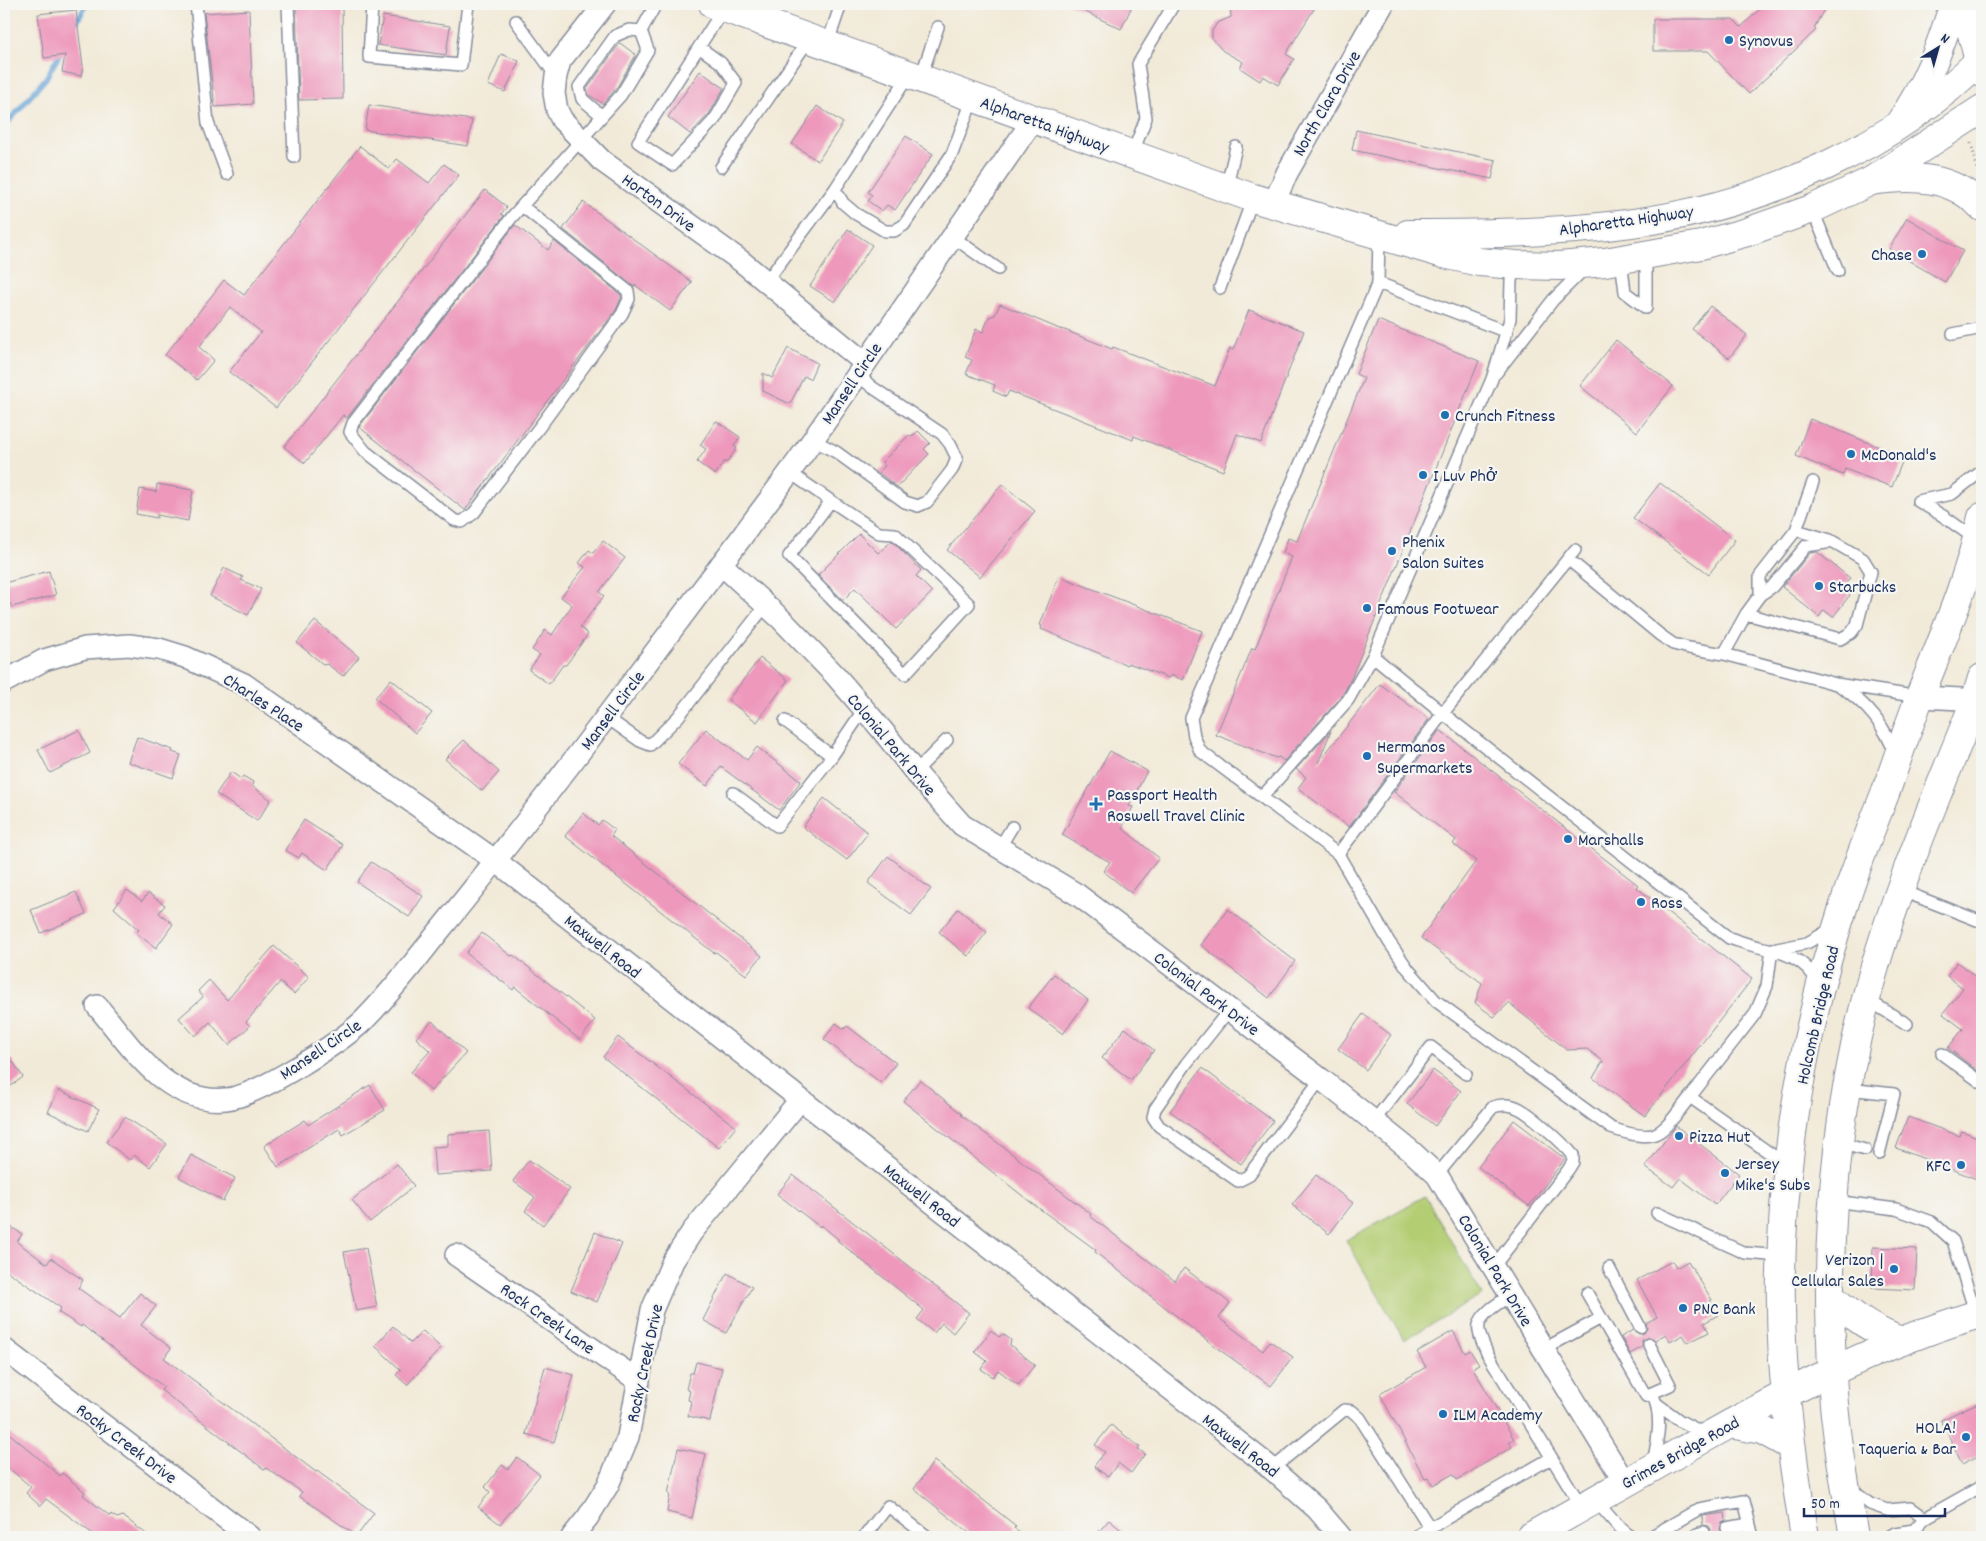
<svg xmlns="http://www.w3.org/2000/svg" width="1986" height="1541" viewBox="0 0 1986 1541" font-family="Dekko,sans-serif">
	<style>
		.green { fill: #b3cd72; stroke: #677e68 }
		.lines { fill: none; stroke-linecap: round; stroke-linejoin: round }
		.stream { stroke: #66a2d6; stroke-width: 5.5 }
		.building { fill: #ee99bc }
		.lane-casing { stroke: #868c9b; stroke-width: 14 }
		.street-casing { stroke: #868c9b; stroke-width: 24 }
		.secondary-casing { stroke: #868c9b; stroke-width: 30 }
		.primary-casing { stroke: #868c9b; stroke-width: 30 }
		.highway-casing { stroke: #868c9b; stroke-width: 30 }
		.path { stroke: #868c9b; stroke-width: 3; stroke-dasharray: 1 4; stroke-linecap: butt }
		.lane { stroke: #fff; stroke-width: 11 }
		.street { stroke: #fff; stroke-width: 21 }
		.secondary { stroke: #fff; stroke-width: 28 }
		.primary { stroke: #fff; stroke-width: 28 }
		.highway { stroke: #fff; stroke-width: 28 }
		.poi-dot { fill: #1f6fb2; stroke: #f6f6f2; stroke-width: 2 }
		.labels { text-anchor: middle; stroke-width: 4.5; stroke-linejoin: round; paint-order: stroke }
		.poi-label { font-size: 18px; fill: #1b2f5e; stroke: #f6f6f2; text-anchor: start }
		.street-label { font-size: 18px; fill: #1b2f5e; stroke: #f6f6f2 }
	</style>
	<rect width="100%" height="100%" fill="#f6f6f2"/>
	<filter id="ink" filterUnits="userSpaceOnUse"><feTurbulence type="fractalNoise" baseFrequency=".02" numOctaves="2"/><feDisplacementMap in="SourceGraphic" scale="10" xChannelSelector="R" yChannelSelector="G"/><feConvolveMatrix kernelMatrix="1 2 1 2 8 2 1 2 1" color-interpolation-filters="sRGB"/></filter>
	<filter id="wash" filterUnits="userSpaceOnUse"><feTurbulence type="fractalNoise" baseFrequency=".0096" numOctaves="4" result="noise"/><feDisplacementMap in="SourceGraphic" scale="20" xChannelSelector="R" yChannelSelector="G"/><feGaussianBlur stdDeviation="1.12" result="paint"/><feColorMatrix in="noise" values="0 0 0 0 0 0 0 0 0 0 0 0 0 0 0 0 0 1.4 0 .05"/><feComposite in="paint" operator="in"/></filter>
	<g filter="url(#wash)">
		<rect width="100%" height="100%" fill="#f2ead8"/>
		<!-- green -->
		<path class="green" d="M1425,1196l57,99 -78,45 -58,-100z"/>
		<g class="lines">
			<!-- stream -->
			<path class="stream" d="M74,26l13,-22
				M4,127l42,-49 16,-28"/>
		</g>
		<g id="blocks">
			<!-- building -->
			<path class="building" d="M296,4h46l1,95 -44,1z
				M1069,4h64l-12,25z
				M1230,4h87l-31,50 8,5 -16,26 -15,-9 -3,5 -20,-13 3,-6 -20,-11 -11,-12v-8l5,-8 14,-6z
				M1765,4h62l-13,24 2,2 -67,64 -41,-43h-55v-32h80l8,8z
				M76,10l7,57 -2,9 -19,-4 3,-17 -21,3 -6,-44z
				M249,10l4,94 -38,3 -11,-94z
				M383,16l67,10 -4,29 -68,-10z
				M620,43l16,12 -19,32 -14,17 -14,-9 -2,-6z
				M501,54l18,7 -14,31 -17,-7z
				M700,71l24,17 -15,26 -19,20 -22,-17z
				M369,105l103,15 -4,26 -103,-16z
				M817,106l26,17 -25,38 -26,-17z
				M1356,130l140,30 -4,19 -140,-29z
				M906,136l27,18 -38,56 -8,-5 -5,6 -14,-10 4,-6 -4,-3z
				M360,146l29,23 8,-10 32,24 15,-19 15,11 -183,233 -47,-36 32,-40 -31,-25 -31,40 15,13 -17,20 -32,-25 59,-75 20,15z
				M485,190l22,17 -6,7 3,2 -157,202 -4,-3 -38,48 -21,-16z
				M583,202l109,80 -22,29 -35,-26 -1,2 -71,-58z
				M1907,218l56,33 -18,31 -56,-33z
				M515,225l33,25 6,-9 67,54v3l-5,12 -28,37 -123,163 -106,-83z
				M848,229l24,16 -37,57 -25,-16z
				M1000,304l62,26v-1l50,20 1,-2 102,39 15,-38 3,2 16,-40 55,21 -43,112 -24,-9 -14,37 -89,-35 -1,4 -124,-49 -3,6 -13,-6 2,-6 -29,-11 6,-14 -7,-3 11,-28 7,3 6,-15 6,-2z
				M1710,306l37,29 -18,23 -37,-29z
				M1378,320l101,41 -128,318 -9,17 -58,65 -5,-4 -3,1 -60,-23 36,-87 3,1 37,-92 -9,-4 5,-15 9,3 67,-163 -8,-4z
				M1616,340l57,46 -36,46 -57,-46z
				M788,348l29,15 -7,16 -6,-3 -14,28 -27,-13v-18l9,5z
				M1810,419l94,38 -12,30 -47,-18 -2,6 -47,-19z
				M716,421l24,16 -6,9 3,2 -10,14h-3l-9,13 -18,-13 9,-13 -6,-4z
				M918,431l12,12 -6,6 5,5 -32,33 -19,-15 7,-6 -3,-4 27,-27 3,2z
				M1660,483l75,57 -26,34 -76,-56z
				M157,484l36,6 -5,31 -31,-6v3l-21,-4 4,-25 16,3z
				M1002,484l33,27 -55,66 -33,-27z
				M859,534l19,19 14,-12 29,29 -5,6 16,16 -36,37 -41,-41 -12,12 -25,-25z
				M603,541l22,17 -26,34 5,4 -24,31 8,7 -22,31h-3l-14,19 -20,-14 11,-15 -8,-5 13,-20 7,5 20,-30 -11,-8 24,-30 -6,-4 10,-13 4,3z
				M1817,552l33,26 -8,10 8,7 -17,22 -9,-7 -5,7 -37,-30 28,-34z
				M224,568l19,9 -2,3 20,9 -13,26 -38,-19z
				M49,571l7,24 -44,12 -1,-3 -7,2v-23z
				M1059,576l143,55 -19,49 -12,-5 -2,3 -41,-15 -1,2 -86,-36 1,-3 -2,-1z
				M315,621l44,36 -16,19 -16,-12 -3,1 -27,-22z
				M760,658l28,22 -31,42 -29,-22z
				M391,679l41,34 -17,20 -40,-35z
				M1380,684l49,35 -80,108 -51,-39 8,-11 -10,-8 35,-38 -13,32z
				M706,729l41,31 10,-13 44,34 -22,29 -58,-43 -14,19 -29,-22z
				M79,730l11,23 -40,20 -12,-23z
				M1440,730l198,155 -2,2 116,92 -107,137 -52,-38 10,-17 -16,-12 -20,1 -58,-47 -15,14 -19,-14 7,-20 -61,-45 55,-77 -23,-17 3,-4 -62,-48z
				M137,737l36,13 -1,2 9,3 -8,23 -45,-16z
				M464,740l35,32 -17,19 -37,-32z
				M1110,751l37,20 -18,35 4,1 -11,21 37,30 -28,35 -28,-22 7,-9 -48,-27z
				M231,772l10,7 2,-3 10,6 -1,4 19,14 -14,21 -41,-27z
				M824,798l44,35 -21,27 -44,-33z
				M583,813l15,12 4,-5 13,10 -4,6 151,120 -16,19 -30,-23 -2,1 -149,-117z
				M304,820l39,25 -16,25 -25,-17 -3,5 -14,-8z
				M888,856l43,33 -20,26 -43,-32z
				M371,862l52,34 -14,21 -52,-35z
				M127,890l15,11 6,-8 17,12 -6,8 14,11 -17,24 -20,-15 3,-3 -25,-22z
				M76,892l10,22 -45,19 -10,-23z
				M958,909l29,23 -19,24 -29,-24z
				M1228,909l67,52 -26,37 -68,-53z
				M482,933l29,23 2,-1 82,65 -15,20 -65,-53 -2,3 -47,-37z
				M274,946l35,31 -15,17 -14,-12 -34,40 4,4 -21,19 -19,-23 -15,14 -16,-18 24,-21 -5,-6 11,-11 18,20z
				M1957,962l25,20v92l-34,-26 15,-19 -20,-15 20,-26 -16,-12z
				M1054,974l34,26 -25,34 -35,-26z
				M1363,1014l28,21 -25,35 -28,-21z
				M432,1021l34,32 -35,38 -20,-19 19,-21 -14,-13z
				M836,1023l8,6 3,-3 49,37 -15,20 -57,-44z
				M1125,1028l29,22 -23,30 -29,-22z
				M618,1037l118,90 -17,21 -116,-91z
				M4,1048l19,29 -19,14z
				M1202,1068l71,53 -32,43 -71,-53z
				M1433,1070l28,21 -26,35 -28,-22z
				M920,1080l42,34 -1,1 130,99 -1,2 85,65 9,-13 46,35 -11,15 44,33 7,-10 23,16 -22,29 -54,-38 -122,-96 1,-2 -67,-49 -126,-100z
				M370,1085l15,25 -42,25 -4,-6 -61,38 -14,-21 41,-26 3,5z
				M59,1090l40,19 -11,22 -40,-19z
				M125,1117l42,27 -17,23 -16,-12 -4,5 -24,-18z
				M1908,1117l52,19 2,-5 20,8v42l-86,-33z
				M1514,1120l51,39 -36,47 -51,-39z
				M1676,1126l63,48 -24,31 -35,-27 -7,9 -28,-20z
				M489,1131l3,40 -57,4 -2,-28 15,-1v-12z
				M191,1155l44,23 -12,23 -44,-24z
				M529,1160l41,29 -27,36 -18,-14 10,-14 -22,-16z
				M397,1164l17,22 -44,36 -18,-22z
				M793,1175l176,138 -16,20 -11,-10 -8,10 -17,-14 7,-9 -86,-69v-2l-17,-14 -1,2 -43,-33z
				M1316,1175l37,28 -24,31 -37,-29z
				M4,1222l18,12 -5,8 30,22 4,-6 32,22 -5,8 42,30 20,-25 16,13 -15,19 30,23 -7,10 152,114 1,-1 57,42 -17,23 -58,-40 3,-4 -36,-24 -1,2 -34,-26 -70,-54 3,-3 -82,-62 -1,2 -23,-15 3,-4 -57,-39z
				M595,1232l27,12 -25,58 -26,-11z
				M1873,1247l44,2 -2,41 -43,-2z
				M366,1248l11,59 -21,4 -12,-59z
				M1672,1261l4,7 12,-7 24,39 -2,1 8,14 -14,8 5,9 -21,11 -5,-8 -13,7 -4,-8 -11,6 -6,-3 -7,3v7l-12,7 -9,-17 12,-7 6,4 5,-1 3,-5 -1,-5 11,-6 -20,-37z
				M727,1273l25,14 -26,46 -23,-13z
				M393,1326l18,17 12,-12 18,17 -34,37 -11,-10 5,-5 -26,-24z
				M991,1330l8,7 4,-3 8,6 -1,5 25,20 -17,20 -20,-15 -5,7 -12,-8 6,-8 -12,-9z
				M1453,1331l12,22 5,-3 9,15 -6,3 41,71 -5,3 3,5 -55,33 -4,-6 -20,11 -4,-7 -4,1 -45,-85 46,-27 -9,-15z
				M696,1362l26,6 -12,53 -22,-5 3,-15 -3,-1 2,-9 -4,-2 4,-16h3z
				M545,1367l29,8 -20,67 -28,-8z
				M1982,1401v53l-20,10 -21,-44z
				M1111,1425l29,22 -2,2 7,5 -14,19 -13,-10 -10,14 -14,-11 11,-14 -10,-7z
				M4,1429l56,47 2,-3 23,19 -2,3 27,21 1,-2 6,4 6,-2 27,21h-53l-51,-38 -6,7 -14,-13 5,-6 -27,-23z
				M678,1448l28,6 -14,64 -25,-6 3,-18h-2z
				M517,1457l23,18 -40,49 -22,-17 12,-15 -5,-5 17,-22 6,4z
				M934,1461l82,65 -2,2 13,9h-53l-60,-48z
				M1725,1513l1,8 -4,2 -2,6 2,4 7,2v2h-20l2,-8 -2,-3 -6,-1 -1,-9z
				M1109,1520l21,17h-36z"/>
		</g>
	</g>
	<g filter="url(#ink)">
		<use href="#blocks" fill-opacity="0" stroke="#868c9b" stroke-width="1"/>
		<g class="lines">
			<!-- lane casing -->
			<g class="lane-casing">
				<path id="lane" d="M196,4l12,119 19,51
					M288,4l6,153
					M372,4l-3,53 92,8 7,-61
					M516,21l40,55
					M629,30l12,1 7,19 -27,45 -19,21 -20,-17 -3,-12 36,-51z
					M641,31l15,-27
					M827,45l14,-41
					M699,47l22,16 15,20 -21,36 -43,46 -34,-23 86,-134
					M920,79l18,-52
					M1132,155l14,-37 -8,-54 36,-60
					M721,167l89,-129
					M835,189l8,14 13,11 29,17h9l10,-6 48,-71 21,-56
					M1226,189l10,-42
					M522,206l106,85 1,8 -7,15 -78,107 -70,92 -12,9 -8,-2 -89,-69 -15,-19 3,-9 159,-206c30,-34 61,-67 90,-101
					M1812,209l26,62
					M1379,236l-1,47 -187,435 3,18 6,15 138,103 51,88 19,27 28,32 175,127c49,17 49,6 79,-31
					M953,237l45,32
					M1621,260l4,32 21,16
					M1516,266l-5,14 -1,39 -18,60 -119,277 82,67 274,215c10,3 20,7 30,9 25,5 47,12 59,36
					M766,282l69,-93 74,-114
					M1378,283l129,49
					M1220,288l33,-90
					M1646,308v-52
					M1953,334l29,-6
					M1496,373l57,-73 31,-31
					M813,440l23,12 69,50 13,4 9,-4 25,-32 5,-12 -7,-14 -8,-10 -70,-47 -15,-13
					M789,472l42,29 -42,55 116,118 64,-70 -74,-70 -16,-1 -48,-32
					M1918,501l34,-7 30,-23
					M1918,501l25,15 34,24
					M1568,559l92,76 13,9 16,4 35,6 112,30 84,13
					M1760,595v-19l36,-46 17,-48
					M1746,614l94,25 11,-6 6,-8 14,-53 -8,-13 -33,-19 -34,-10
					M1724,654l22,-40 14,-19 12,-8 34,-41 20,-3 4,-3
					M1840,686c26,17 45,39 55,68
					M606,717l34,24 10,4 28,-28 88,-112
					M785,721l47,35 32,-47
					M915,772l32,-32
					M733,793l44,33 55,-70
					M1262,797l86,-97 25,-44
					M1000,847l12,-20
					M1338,854l105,-141 132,-163
					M1900,890l82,32
					M1772,949l-5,37 -12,28 -65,83 98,69
					M1777,949l30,-6 26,-15
					M1866,999l41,25
					M1229,1010l-43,54 -31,45 -2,8 6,9 79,55 10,-5 73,-97
					M1942,1054l40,29
					M1848,1089l46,5 -15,60
					M1374,1121l57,-74 35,27
					M1840,1143l25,7
					M1437,1175l56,-68c8,-3 19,-3 27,2 12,6 44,35 53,46v7l-5,8 -74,96
					M1834,1201l62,8 36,13 21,19 23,74
					M1657,1213l88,40 36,3
					M1609,1268l31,59
					M1587,1293l59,103 6,-3
					M1511,1295c-10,7 -29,17 -32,30 -2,8 5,20 8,28l95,154
					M1649,1344l21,41 -18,8c11,23 6,46 1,70
					M1544,1349l57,-31
					M1657,1404l23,17 27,14
					M1272,1469l72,-59 8,1 8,7 70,110
					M1851,1486l6,8 13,10 17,6 24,-2 14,10
					M1595,1500l22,25 14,12
					M1727,1528l22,-4
					M864,1537l24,-31 40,31
					M1414,1537l137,-79
					M1650,1537l49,-28 45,-8 9,36
					M1695,1537l2,-3 7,-2
					M1888,1537l7,-4 19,-3 11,-12 57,-32"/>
			</g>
			<!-- street casing -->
			<g class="street-casing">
				<path id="street" d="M605,4l-45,57 -4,15 -2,17 3,17 5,10 40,41 139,100 124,102
					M1273,205l14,-32 96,-169
					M721,564l60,55 54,56 47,55 33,42 47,53 116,70 243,184 90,72 26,24 188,308
					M4,682l40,-22 41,-12 44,-3 30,4 26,8 59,27 252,177 769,602 52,46 24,28
					M1920,697l62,3
					M97,1006c34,40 69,99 129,93 30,-2 115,-57 138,-79 29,-29 54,-63 80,-95 46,-56 90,-114 135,-172 54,-71 108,-143 162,-215 24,-34 50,-66 73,-100 74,-106 147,-212 219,-318
					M456,1255l183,126
					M4,1349l246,188
					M572,1537l16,-20 20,-32 20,-48 24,-127 21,-49 19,-29 108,-132"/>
			</g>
			<!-- secondary casing -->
			<g class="secondary-casing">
				<path id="secondary" d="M1530,1537c46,-27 94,-53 141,-80 100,-57 200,-111 311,-144"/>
			</g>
			<!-- primary casing -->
			<g class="primary-casing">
				<path id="primary" d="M1964,4l18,68
					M1899,124c28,-40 40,-74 55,-120
					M1871,181c41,-6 81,-6 111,26
					M1830,1296c22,20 44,36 72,45
					M1730,1424l32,6 29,16
					M1805,1537c-10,-59 -18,-118 -22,-178 -10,-147 15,-314 61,-454 12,-39 27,-76 42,-114 11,-32 22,-63 34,-95 23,-59 49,-117 62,-179
					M1854,1537c-6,-38 -14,-76 -18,-115 -4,-27 -4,-55 -5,-82 -5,-120 8,-243 40,-360 27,-96 67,-187 104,-279l7,-23"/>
			</g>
			<!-- highway casing -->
			<g class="highway-casing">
				<path id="highway" d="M713,4l540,194 191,56 35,8 37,3 43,1 46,-4 96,-17 46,-13 65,-23 59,-28 111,-72
					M1408,234c79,0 160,-1 238,-13 122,-19 248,-75 336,-163"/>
			</g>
			<!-- path -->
			<path class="path" d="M1971,143l8,31"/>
			<!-- lane -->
			<use href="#lane" class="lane"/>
			<!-- street -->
			<use href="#street" class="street"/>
			<!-- secondary -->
			<use href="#secondary" class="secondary"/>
			<!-- primary -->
			<use href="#primary" class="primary"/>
			<!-- highway -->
			<use href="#highway" class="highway"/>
		</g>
	</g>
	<!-- markers -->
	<g class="poi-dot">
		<circle cx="1729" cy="40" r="5"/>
		<circle cx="1922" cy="254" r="5"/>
		<circle cx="1445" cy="415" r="5"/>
		<circle cx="1851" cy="454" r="5"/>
		<circle cx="1423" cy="475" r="5"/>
		<circle cx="1392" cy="551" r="5"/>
		<circle cx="1819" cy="586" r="5"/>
		<circle cx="1367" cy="608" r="5"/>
		<circle cx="1367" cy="756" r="5"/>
		<path d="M1093.5 796.5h5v5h5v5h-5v5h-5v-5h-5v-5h5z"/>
		<circle cx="1568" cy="839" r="5"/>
		<circle cx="1641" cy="902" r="5"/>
		<circle cx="1679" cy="1136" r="5"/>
		<circle cx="1961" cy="1165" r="5"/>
		<circle cx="1725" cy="1173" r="5"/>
		<circle cx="1894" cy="1269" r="5"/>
		<circle cx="1683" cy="1308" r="5"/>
		<circle cx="1443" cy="1414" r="5"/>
		<circle cx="1966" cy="1437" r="5"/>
	</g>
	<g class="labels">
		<!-- poi labels -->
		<g class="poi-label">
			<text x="1739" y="46">Synovus</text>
			<text x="1912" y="260" text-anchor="end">Chase</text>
			<text x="1455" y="421">Crunch Fitness</text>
			<text x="1861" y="460">McDonald's</text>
			<text x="1433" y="481">I Luv Phở</text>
			<text x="1402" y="547">Phenix<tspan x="1402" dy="21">Salon Suites</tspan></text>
			<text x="1829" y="592">Starbucks</text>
			<text x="1377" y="614">Famous Footwear</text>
			<text x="1377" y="752">Hermanos<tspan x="1377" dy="21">Supermarkets</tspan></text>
			<text x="1107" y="800">Passport Health<tspan x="1107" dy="21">Roswell Travel Clinic</tspan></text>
			<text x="1578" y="845">Marshalls</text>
			<text x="1651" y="908">Ross</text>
			<text x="1689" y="1142">Pizza Hut</text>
			<text x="1735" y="1169">Jersey<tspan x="1735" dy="21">Mike's Subs</tspan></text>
			<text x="1951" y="1171" text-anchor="end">KFC</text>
			<text x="1884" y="1265" text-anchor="end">Verizon |<tspan x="1884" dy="21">Cellular Sales</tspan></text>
			<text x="1693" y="1314">PNC Bank</text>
			<text x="1453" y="1420">ILM Academy</text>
			<text x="1956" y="1433" text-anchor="end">HOLA!<tspan x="1956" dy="21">Taqueria &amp; Bar</tspan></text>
		</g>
		<!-- street labels -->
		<g class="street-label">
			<text transform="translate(1326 103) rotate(-60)" y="6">North Clara Drive</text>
			<text transform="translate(1045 124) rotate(20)" y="6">Alpharetta Highway</text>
			<text transform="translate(659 202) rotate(36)" y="6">Horton Drive</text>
			<text transform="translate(1626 220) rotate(-8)" y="6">Alpharetta Highway</text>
			<text transform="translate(851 383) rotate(-56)" y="6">Mansell Circle</text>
			<text transform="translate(264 702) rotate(33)" y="6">Charles Place</text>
			<text transform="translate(612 710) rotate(-53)" y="6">Mansell Circle</text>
			<text transform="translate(892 744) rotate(50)" y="6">Colonial Park Drive</text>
			<text transform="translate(603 946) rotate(38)" y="6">Maxwell Road</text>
			<text transform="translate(1207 993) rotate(37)" y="6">Colonial Park Drive</text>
			<text transform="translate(1817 1015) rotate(-77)" y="6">Holcomb Bridge Road</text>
			<text transform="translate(320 1049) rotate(-34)" y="6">Mansell Circle</text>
			<text transform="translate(922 1195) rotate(38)" y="6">Maxwell Road</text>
			<text transform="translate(1496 1270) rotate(59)" y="6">Colonial Park Drive</text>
			<text transform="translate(548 1318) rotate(35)" y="6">Rock Creek Lane</text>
			<text transform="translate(644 1363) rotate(-78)" y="6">Rocky Creek Drive</text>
			<text transform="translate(127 1443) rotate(37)" y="6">Rocky Creek Drive</text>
			<text transform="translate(1241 1445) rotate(38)" y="6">Maxwell Road</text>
			<text transform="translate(1680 1452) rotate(-29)" y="6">Grimes Bridge Road</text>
		</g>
	</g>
	<!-- margin -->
	<rect width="1986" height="1541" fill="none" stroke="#f6f6f2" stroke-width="20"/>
	<!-- north arrow -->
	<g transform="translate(1938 48) rotate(37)" stroke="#f6f6f2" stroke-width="4" paint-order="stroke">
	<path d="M0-4L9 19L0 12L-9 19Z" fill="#1b2f5e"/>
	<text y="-8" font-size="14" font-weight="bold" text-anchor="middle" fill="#1b2f5e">N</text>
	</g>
	<!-- scale -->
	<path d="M1804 1508v8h141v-8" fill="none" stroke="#1b2f5e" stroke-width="2.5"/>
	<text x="1811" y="1508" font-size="15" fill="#1b2f5e" stroke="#f6f6f2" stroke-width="4" paint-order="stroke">50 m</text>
</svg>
